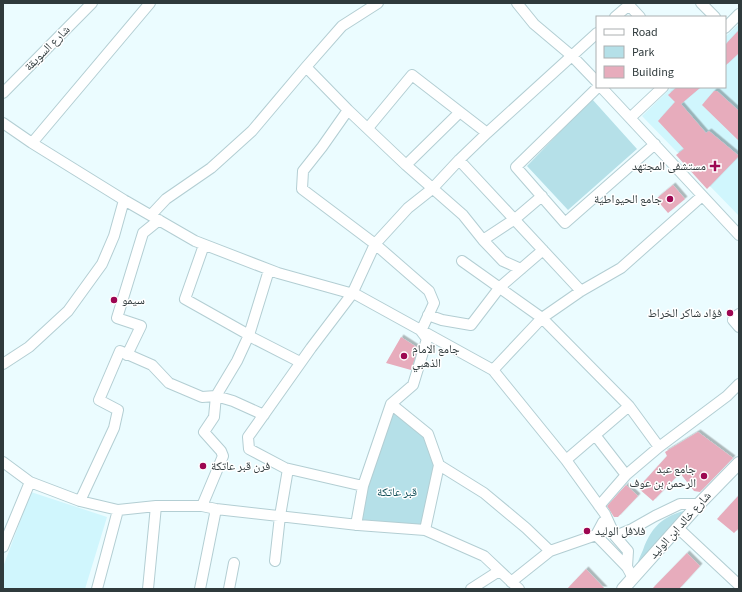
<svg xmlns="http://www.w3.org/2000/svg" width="742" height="592" viewBox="0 0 742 592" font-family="'Source Sans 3','Noto Naskh Arabic',sans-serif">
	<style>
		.built { fill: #d0f6fd }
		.green { fill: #b5e0e8 }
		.building { fill: #e7acbc; filter: url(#shadow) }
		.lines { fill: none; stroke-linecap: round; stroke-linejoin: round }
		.minor-casing { stroke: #b3ced3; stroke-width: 12 }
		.major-casing { stroke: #b3ced3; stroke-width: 14 }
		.minor { stroke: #fff; stroke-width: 10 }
		.major { stroke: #fff; stroke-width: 12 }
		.poi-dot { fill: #9d0651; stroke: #fff; stroke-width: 1.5 }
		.labels { text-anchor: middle; stroke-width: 3; stroke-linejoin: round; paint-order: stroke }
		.street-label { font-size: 12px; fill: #2f3a3c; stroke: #fff }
		.poi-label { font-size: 12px; fill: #2f3a3c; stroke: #fff; text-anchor: end }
		.park-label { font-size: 12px; fill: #104e57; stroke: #fff }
	</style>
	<defs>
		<filter id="shadow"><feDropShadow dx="2.5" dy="-2.5" stdDeviation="0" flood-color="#0004"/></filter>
	</defs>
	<rect width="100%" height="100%" fill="#ebfcff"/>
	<!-- built -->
	<path class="built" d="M739,24v192l-97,-100 30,-29h53v-50z
		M31,492l76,25 -22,72h-82v-22z"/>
	<!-- green -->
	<path class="green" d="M592,99l45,50 -69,61 -41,-44z
		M392,405l36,29 11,31 -16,65 -65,-5 5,-39z
		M694,509l-58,65c0,-10 3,-15 7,-24 9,-26 24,-37 51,-41z"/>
	<!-- building -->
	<path class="building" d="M739,30v23l-14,13v-21z
		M677,87h24l-20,17 25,29 3,-2 30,25 -32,33 -31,-34 8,-6 -26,-28 17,-19 -7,-7z
		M714,91h3l22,20v30l-37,-36z
		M673,185l12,14 -17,14 -12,-14z
		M401,337l17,11 -7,22 -25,-7z
		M698,432l35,26 -33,34 -6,-1 -14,-18 -27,28 -15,-13 29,-32 -2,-4z
		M626,485l12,11 -20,21h-4l-7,-11z
		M739,495v33l-5,5 -17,-14z
		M687,553l13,13 -21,23h-27z
		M586,569l19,20h-38z"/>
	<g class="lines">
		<!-- minor casing -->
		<g class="minor-casing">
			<path id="minor" d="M517,3l17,21 38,32 25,26
				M627,3l13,14
				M701,3l14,14
				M615,17l14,-12
				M725,28l14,-14
				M306,67l42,43 58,55 57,50 20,25 20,21 18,8
				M598,87l-82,80 49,56 90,-79
				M601,87l29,31
				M663,87l-33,31 109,117
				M3,93l89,-90
				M348,110l-26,37 -19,24 -1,18 73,55 54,47 5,12 -13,28 6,8 -14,46 -22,19 -28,82 -7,39
				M3,123l29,20 92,57 71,41 83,32 79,22 136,75 73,90 39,54 10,22 13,15 -1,16 6,11
				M368,128l44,-53 75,58
				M32,143l118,-140
				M459,160l122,131
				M406,165l54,-53
				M151,215l15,-16 45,-31 41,-37 54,-64 36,-41 36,-23
				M483,240l32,-21 27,-23
				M204,245l-19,54 64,36 4,3 47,24
				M462,261l80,57 87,88 30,41
				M739,314l-6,6 6,7
				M428,315l14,5 29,5 29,-38 43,-37
				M127,355l14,-29 -24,-8 26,-85 16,-13
				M3,364l26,-17 39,-36 34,-47 12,-28 10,-36
				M493,370l49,-52 39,-27 40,-23 81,-72
				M391,404l37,30 11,31 -14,65
				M595,435l31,40
				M566,460l63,-54
				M3,462l27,20 50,19 38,9 38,-4h46l14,3 142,16 67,5 59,26 35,33
				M439,465l45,28 42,35 24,23
				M363,486l-78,-18 -36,-19 -1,-12 63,-89 41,-54 23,-50 33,-36 24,-19 27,-29 28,-27 110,-100
				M80,501l34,-73 4,-18 -19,-10 21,-49 32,14 17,18 33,14 14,-1 17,5 31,14
				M202,506l21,-50 -2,-5 -17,-19 10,-15 2,-21 21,-35 12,-26 20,-65
				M599,506l27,-31 33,-28 68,-51 12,-12
				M611,528l-8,-6 -7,13 31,32
				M678,528l61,57
				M615,536l17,-7 23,-13 25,-12h19
				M3,547l27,-65
				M275,561l5,-45 8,-47
				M511,582l39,-31 46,-16
				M97,589l21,-79
				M148,589l8,-83
				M200,589l16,-80
				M229,589l5,-26
				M471,589l28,-18"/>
		</g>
		<!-- major casing -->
		<g class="major-casing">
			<path id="major" d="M623,589l76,-85 40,-41"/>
		</g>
		<!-- minor -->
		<use href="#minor" class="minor"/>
		<!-- major -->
		<use href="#major" class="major"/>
	</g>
	<!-- markers -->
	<g class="poi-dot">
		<path d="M713 160h4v4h4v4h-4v4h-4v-4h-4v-4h4z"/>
		<circle cx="670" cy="199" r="4"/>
		<circle cx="114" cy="300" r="4"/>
		<circle cx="730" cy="313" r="4"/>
		<circle cx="404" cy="356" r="4"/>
		<circle cx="203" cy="466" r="4"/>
		<circle cx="704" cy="476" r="4"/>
		<circle cx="587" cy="531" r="4"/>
	</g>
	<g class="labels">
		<!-- street labels -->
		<g class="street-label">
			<text transform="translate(47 48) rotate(-45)" y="4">شارع السويقة</text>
			<text transform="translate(680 525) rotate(-48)" y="4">شارع خالد ابن الوليد</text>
		</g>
		<!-- poi labels -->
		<g class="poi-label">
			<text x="706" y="170">مستشفى المجتهد</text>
			<text x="662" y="203">جامع الحيواطية</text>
			<text x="122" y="304" text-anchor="start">سيمو</text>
			<text x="722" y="317">فؤاد شاكر الخراط</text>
			<text x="412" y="353" text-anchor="start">جامع الامام<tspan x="412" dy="14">الذهبي</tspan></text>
			<text x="211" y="470" text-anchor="start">فرن قبر عاتكة</text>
			<text x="696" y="473">جامع عبد<tspan x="696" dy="14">الرحمن بن عوف</tspan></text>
			<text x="595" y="535" text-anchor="start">فلافل الوليد</text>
		</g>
		<!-- park labels -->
		<g class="park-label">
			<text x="397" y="496">قبر عاتكة</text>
		</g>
	</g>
	<!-- border -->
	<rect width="742" height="592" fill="none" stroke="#2f3a3c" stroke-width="8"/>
	<!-- legend -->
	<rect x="596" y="16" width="130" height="72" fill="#ffffff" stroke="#acb0b1"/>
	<rect x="604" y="29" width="20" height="6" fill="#ffffff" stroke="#acb0b1"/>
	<text x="632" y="36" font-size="12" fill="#2f3a3c">Road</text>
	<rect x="604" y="46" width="20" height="12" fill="#b5e0e8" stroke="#acb0b1"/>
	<text x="632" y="56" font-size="12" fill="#2f3a3c">Park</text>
	<rect x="604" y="66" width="20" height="12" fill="#e7acbc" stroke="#acb0b1"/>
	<text x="632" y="76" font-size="12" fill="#2f3a3c">Building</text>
</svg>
